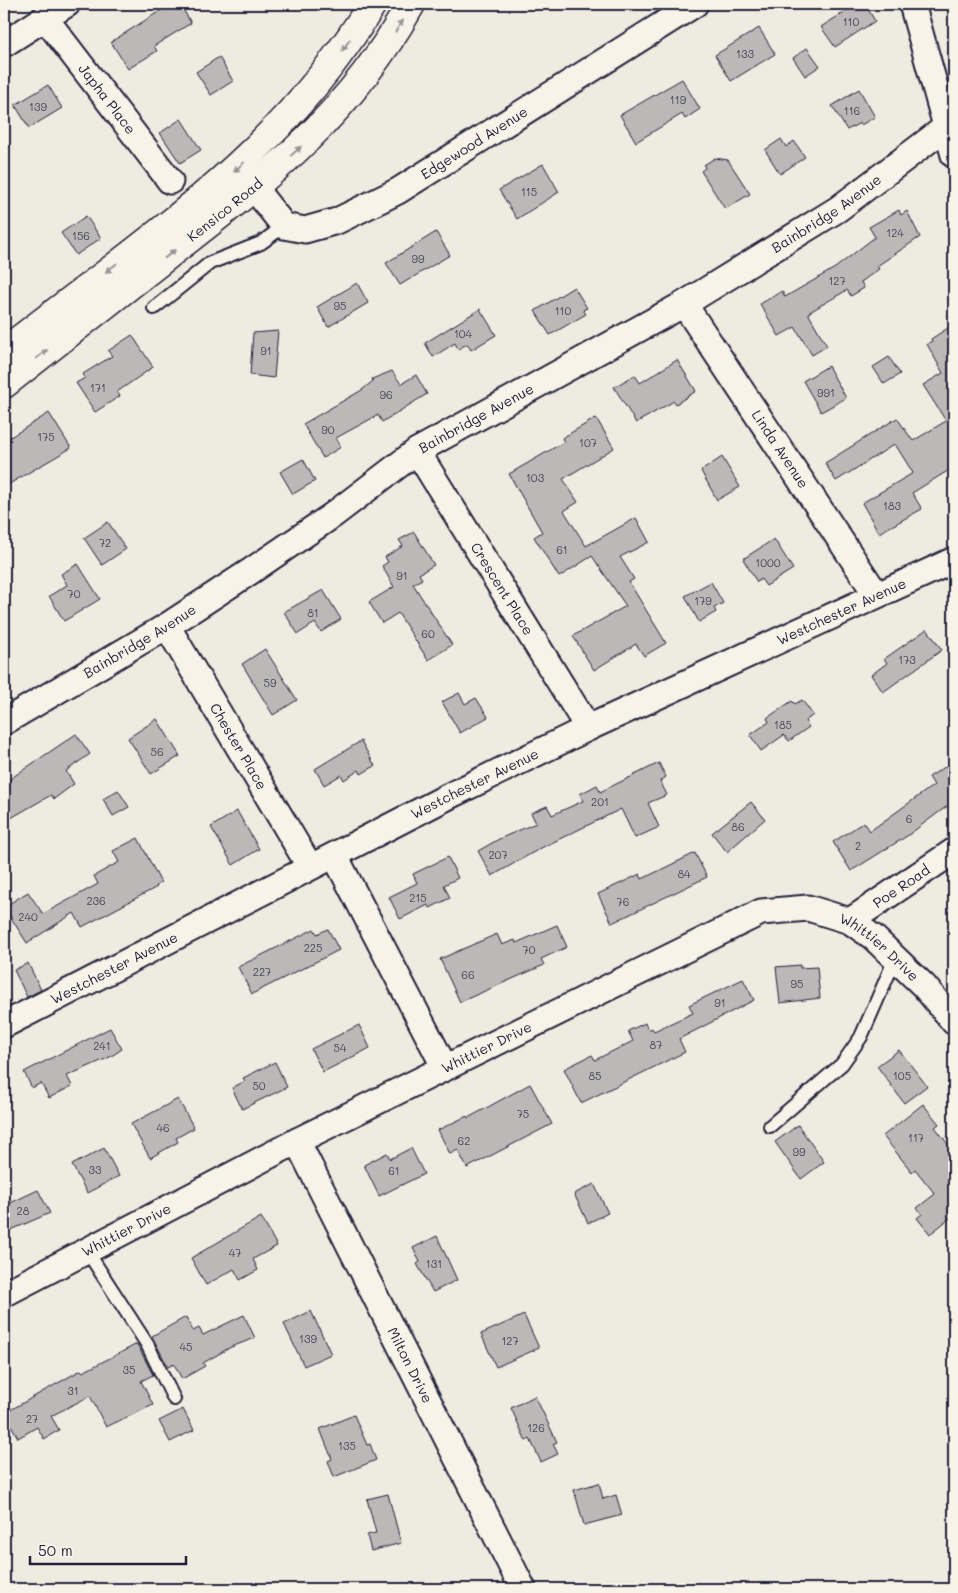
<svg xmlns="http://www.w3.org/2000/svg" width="958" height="1593" viewBox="0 0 958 1593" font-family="Mali,sans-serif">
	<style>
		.building { fill: #bbb8b7; stroke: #22223b }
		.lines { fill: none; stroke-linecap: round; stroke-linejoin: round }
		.service-casing { stroke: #22223b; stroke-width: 16 }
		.minor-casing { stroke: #22223b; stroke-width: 29 }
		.tertiary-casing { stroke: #22223b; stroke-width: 31 }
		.service { stroke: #f7f3e8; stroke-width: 12 }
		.minor { stroke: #f7f3e8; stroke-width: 25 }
		.tertiary { stroke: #f7f3e8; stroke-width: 28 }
		.oneway { fill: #97959a }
		.labels { text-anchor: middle; stroke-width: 4; stroke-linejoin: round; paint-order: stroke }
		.number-label { font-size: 11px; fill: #48485a }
		.street-label { font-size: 14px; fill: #22223b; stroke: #f7f3e8 }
	</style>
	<rect width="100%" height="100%" fill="#eeebe1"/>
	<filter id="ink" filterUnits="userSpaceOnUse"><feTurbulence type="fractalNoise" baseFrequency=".02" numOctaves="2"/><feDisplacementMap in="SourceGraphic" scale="10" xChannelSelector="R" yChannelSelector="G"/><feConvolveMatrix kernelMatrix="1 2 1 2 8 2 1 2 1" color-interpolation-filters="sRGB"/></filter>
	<g filter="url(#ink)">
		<!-- building -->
		<path class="building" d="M171,4h9l11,19 -37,23 3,5 -29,18 -17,-27z
			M857,4h8l10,17 -40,26 -14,-20z
			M759,28l16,26 -44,27 -16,-26z
			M807,48l13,18 -15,10 -12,-18z
			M219,57l14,24 -22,14 -15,-23z
			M682,79l18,30 -15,10 -3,-5 -46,28 -16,-27z
			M48,85l14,23 -33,20 -14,-23z
			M859,89l16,28 -14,8 -1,-2 -13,7 -15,-24z
			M181,119l20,31 -21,13 -20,-30z
			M781,139l5,8 8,-6 11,16 -25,17 -15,-24z
			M715,158l13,2 22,34 -25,15 -24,-38 4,-3 -1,-3z
			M543,164l16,28 -42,27 -18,-29z
			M899,210l2,5 6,-4 13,26 -43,29 2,3 -18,13 3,6 -13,8 -4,-6 -39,23 19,33 -15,9 -17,-28 -16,9 -19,-32 22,-13 3,6 50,-29 40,-31 -6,-10z
			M86,216l15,22 -25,17 -15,-22z
			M436,232l14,23 -50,30 -14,-22z
			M357,283l11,20 -40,24 -11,-20z
			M574,287l13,21 -4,2 3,4 -36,21 -15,-24z
			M480,309l16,26 -25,15 -4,-6 -9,5 -3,-6 -22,14 -8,-14z
			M954,324v143l-42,26 10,16 -43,24 -17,-30 51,-30 -18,-29 -59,37 -11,-18 72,-45 16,23 33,-20 -23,-36 20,-12 -16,-29 5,-3 -1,-2z
			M278,331l-4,47 -24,-3 3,-42z
			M132,335l21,32 -36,25 3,4 -25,16 -19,-29 9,-5 -2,-4 29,-18 -4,-5z
			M889,357l11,17 -16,10 -11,-17z
			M677,360l19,31 -20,13 -2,-3 -38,22 -22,-36 21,-12 5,8z
			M828,366l18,32 -25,14 -18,-31z
			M392,371l9,13 15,-9 11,19 -45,28 -4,-7 -42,23 5,9 -18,11 -20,-34 59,-34 11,-9 -1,-2z
			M49,413l22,35 -67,39v-46z
			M596,418l18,30 -51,31 15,23 -14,9 22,35 50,-28 13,24 -29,15 14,22 -5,3 37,61 -22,13 -8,-12 -42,26 -21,-34 53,-30 -34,-50 -33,21 -25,-40 8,-5 -33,-58 55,-32 -2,-4z
			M722,457l18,30 -23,13 -16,-29z
			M303,459l12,22 -22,13 -13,-22z
			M108,522l18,27 -24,16 -18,-27z
			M414,532l20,33 -15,9 3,5 -9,5 39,61 -24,15 -30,-47 -16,10 -13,-21 25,-15 -12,-21 6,-4 -3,-5 18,-11 -4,-6z
			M774,539l19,30 -27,17 -5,-7 -4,3 -14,-23z
			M78,564l22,35 -36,22 -15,-25 18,-11 -6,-11z
			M711,582l12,21 -9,5 2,4 -17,10 -14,-26z
			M323,590l18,29 -20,13 -6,-9 -17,11 -14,-22z
			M927,629l15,21 -59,42 -12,-17 16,-12 -3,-4z
			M265,649l32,51 -24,15 -31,-51z
			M459,693l6,11 11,-6 12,19 -28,16 -18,-31z
			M802,700l11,15 -8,6 4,6 -20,14 -5,-6 -23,16 -11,-16 19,-13 -2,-4 25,-17 3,3z
			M157,719l23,37 -29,18 -23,-36z
			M76,734l14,20 -24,17 8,13 -20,15 -3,-4 -47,27v-39z
			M361,741l14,25 -14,8 -2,-4 -15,10 -3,-5 -17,10 -9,-16z
			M954,761v40l-47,35 -56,35 -18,-29 31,-20 6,9 64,-46 -5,-8z
			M659,763l7,14 -6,4 7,14 -19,8 11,24 -24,11 -14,-29 -80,39 -49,28 -14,-25 21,-12 37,-16 -5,-10 16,-7 5,9 31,-14 -3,-7 17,-9 3,7z
			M118,790l11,17 -16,9 -10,-17z
			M751,802l14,17 -38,33 -15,-19z
			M237,811l22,38 -26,16 -22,-38z
			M138,838l23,45 -5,3 1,1 -75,40 -8,-14 -47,30 -23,-36 24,-15 15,22 55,-30 -4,-8 25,-14 -6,-11z
			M695,853l12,24 -95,46 -14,-29 42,-20 2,5z
			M448,857l10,21 -14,7 6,13 -20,10 -2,-3 -28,14 -11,-22 28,-14 -4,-9z
			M557,925l10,22 -26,12 3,6 -84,37 -20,-43 57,-25 5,11 13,-5 1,3z
			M314,929l3,5 11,-5 11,21 -87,44 -14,-27z
			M28,963l13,27 -14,7 -13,-27z
			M800,965v3l17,-1 3,31 -40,5 -4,-36z
			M743,979l11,21 -75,39 6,13 -104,51 -17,-34 28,-14 3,5 38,-19 -5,-10 17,-8 3,7 4,-2 2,3 39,-18 -4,-8z
			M359,1025l11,23 -47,24 -12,-23z
			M110,1028l12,21 -12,8 -43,19 5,10 -23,12 -8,-15 -9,5 -8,-16z
			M899,1050l28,36 -23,17 -27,-37z
			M275,1062l12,25 -45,22 -10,-21 13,-7 -2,-3z
			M530,1084l22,40 -85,44 -9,-18 -8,4 -12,-24 29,-14 1,2z
			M178,1099l16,29 -18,10 2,4 -28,16 -19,-34z
			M923,1104l16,20 -4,3 19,25v63l-24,19 -13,-16 5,-4 -5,-6 18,-14 -20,-25 -3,3 -29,-36z
			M798,1125l26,37 -23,17 -26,-37z
			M104,1148l15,28 -32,17 -15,-28z
			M411,1148l13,26 -45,22 -15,-31 23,-12 3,6z
			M594,1184l14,29 -20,10 -14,-29z
			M38,1190l12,23 -46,20v-27z
			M261,1217l16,29 -24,13 5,11 -18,10 -6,-11 -28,16 -15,-27z
			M437,1236l20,44 -24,12 -16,-28 3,-2 -7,-14z
			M311,1311l20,43 -27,12 -20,-42z
			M244,1315l11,23 -24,9 -28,16 2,3 -23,13 -8,-15 -6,3 -16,-31 34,-19 7,14 6,-3 4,7z
			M524,1315l15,33 -43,19 -15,-33z
			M137,1344l16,31 -12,6 12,24 -47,22 -16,-31 -39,20 8,14 -15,9 -7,-12 -19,11 -13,-25 76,-43 2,2z
			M535,1396l22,46 -4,2 5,10 -17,8 -11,-23 -4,2 -15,-33z
			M183,1409l11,21 -24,12 -11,-21z
			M354,1415l13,30 3,-1 6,16 -42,17 -6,-16 4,-2 -12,-30z
			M599,1483l4,16 13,-4 6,20 -38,10 -10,-35z
			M388,1494l13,49 -30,8 -4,-16 9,-2 -9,-34z"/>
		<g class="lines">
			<!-- service casing -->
			<g class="service-casing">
				<path id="service" d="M154,308l56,-45 51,-20 23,-17
					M770,1126l72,-62 19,-27 34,-78
					M87,1251l60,93 27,55"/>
			</g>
			<!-- minor casing -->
			<g class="minor-casing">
				<g id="minor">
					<path d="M912,4l42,151"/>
					<path id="s1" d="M45,18l125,163"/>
					<path d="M4,44l63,-40"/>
					<path id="s2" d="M254,188l30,38 21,4 32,-9 61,-30 297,-187"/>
					<path id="s3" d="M684,304l192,290"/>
					<path id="s4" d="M417,451l171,277"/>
					<path id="s5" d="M167,626l143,241"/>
					<path id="s6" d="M4,722l163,-96 84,-55 82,-56 84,-64 267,-147 154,-95 116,-88"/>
					<path d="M335,856l110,212"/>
					<path id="s7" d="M850,921l104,-70"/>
					<path id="s8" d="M4,1025l445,-229 139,-68 366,-168"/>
					<path id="s9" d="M297,1141l226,448"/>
					<path id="s10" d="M4,1294l293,-153 464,-229 47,-4 42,13 23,16 51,49 30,36"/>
				</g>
			</g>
			<!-- tertiary casing -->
			<g class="tertiary-casing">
				<g id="tertiary">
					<path d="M4,352c135,-106 278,-197 368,-348"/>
					<path id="s11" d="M4,384c54,-43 109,-86 164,-129 100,-78 180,-138 243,-251"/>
				</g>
			</g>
			<!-- service -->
			<use href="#service" class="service"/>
			<!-- minor -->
			<use href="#minor" class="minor"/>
			<!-- tertiary -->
			<use href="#tertiary" class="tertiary"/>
		</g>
		<!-- one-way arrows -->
		<defs><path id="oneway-solid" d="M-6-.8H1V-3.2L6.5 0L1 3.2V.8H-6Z" transform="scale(1.25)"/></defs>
		<g class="oneway">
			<use href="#oneway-solid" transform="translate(399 26) rotate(-59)"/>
			<use href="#oneway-solid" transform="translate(346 45) rotate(125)"/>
			<use href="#oneway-solid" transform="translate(296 151) rotate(-42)"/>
			<use href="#oneway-solid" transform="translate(239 167) rotate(138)"/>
			<use href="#oneway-solid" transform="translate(170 254) rotate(-38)"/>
			<use href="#oneway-solid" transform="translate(111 268) rotate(142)"/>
			<use href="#oneway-solid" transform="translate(42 354) rotate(-38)"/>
		</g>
	</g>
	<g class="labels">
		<!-- number labels -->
		<g class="number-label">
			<text x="851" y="26">110</text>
			<text x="745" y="58">133</text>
			<text x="678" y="104">119</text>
			<text x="38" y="111">139</text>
			<text x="852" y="115">116</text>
			<text x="529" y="196">115</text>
			<text x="895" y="237">124</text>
			<text x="81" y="240">156</text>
			<text x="418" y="263">99</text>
			<text x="837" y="285">127</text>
			<text x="340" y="310">95</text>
			<text x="563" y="315">110</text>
			<text x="463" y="338">104</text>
			<text x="266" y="355">91</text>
			<text x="98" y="392">171</text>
			<text x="826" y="397">991</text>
			<text x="386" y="399">96</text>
			<text x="328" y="434">90</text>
			<text x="46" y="441">175</text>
			<text x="588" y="447">107</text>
			<text x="535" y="482">103</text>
			<text x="892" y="510">183</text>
			<text x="105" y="547">72</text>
			<text x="562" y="554">61</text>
			<text x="768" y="567">1000</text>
			<text x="402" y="580">91</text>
			<text x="74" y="598">70</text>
			<text x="703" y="605">179</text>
			<text x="313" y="617">81</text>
			<text x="428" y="638">60</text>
			<text x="907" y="664">173</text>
			<text x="270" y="687">59</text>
			<text x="783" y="729">185</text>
			<text x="157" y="756">56</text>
			<text x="600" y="806">201</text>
			<text x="909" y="823">6</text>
			<text x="738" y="831">86</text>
			<text x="858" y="850">2</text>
			<text x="498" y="859">207</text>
			<text x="684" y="878">84</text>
			<text x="418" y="902">215</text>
			<text x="96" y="905">236</text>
			<text x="623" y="906">76</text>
			<text x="28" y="921">240</text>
			<text x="313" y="952">225</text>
			<text x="529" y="954">70</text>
			<text x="262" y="976">227</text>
			<text x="468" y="979">66</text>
			<text x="797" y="988">95</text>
			<text x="720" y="1007">91</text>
			<text x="656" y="1049">87</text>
			<text x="102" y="1050">241</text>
			<text x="340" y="1052">54</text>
			<text x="595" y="1080">85</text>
			<text x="902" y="1080">105</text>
			<text x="259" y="1090">50</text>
			<text x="523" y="1118">75</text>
			<text x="163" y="1132">46</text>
			<text x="916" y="1142">117</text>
			<text x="464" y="1145">62</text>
			<text x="799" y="1156">99</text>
			<text x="95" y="1174">33</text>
			<text x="394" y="1175">61</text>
			<text x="23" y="1215">28</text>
			<text x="235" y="1257">47</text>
			<text x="434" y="1268">131</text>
			<text x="308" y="1343">139</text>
			<text x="510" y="1345">127</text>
			<text x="186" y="1351">45</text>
			<text x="129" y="1374">35</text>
			<text x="73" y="1395">31</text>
			<text x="32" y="1423">27</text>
			<text x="536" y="1432">126</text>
			<text x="347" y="1450">135</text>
		</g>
		<!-- street labels -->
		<g class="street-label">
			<text dy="5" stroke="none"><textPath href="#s1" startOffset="102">Japha Place</textPath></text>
			<text dy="5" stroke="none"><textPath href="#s2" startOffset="261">Edgewood Avenue</textPath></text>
			<text dy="5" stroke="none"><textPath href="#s11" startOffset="281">Kensico Road</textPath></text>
			<text dy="5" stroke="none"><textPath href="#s6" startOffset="968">Bainbridge Avenue</textPath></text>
			<text dy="5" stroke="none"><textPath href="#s6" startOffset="562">Bainbridge Avenue</textPath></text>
			<text dy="5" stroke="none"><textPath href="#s3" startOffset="174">Linda Avenue</textPath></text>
			<text dy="5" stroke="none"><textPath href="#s4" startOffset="162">Crescent Place</textPath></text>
			<text dy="5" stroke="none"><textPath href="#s8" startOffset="934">Westchester Avenue</textPath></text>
			<text dy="5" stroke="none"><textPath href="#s6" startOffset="158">Bainbridge Avenue</textPath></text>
			<text dy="5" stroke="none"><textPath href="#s5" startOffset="140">Chester Place</textPath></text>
			<text dy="5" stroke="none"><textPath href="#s8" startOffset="529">Westchester Avenue</textPath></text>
			<text dy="5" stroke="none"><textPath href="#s7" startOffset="62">Poe Road</textPath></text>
			<text dy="5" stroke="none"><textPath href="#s10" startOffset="978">Whittier Drive</textPath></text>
			<text dy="5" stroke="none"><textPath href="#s8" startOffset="124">Westchester Avenue</textPath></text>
			<text dy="5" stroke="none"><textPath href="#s10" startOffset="542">Whittier Drive</textPath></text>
			<text dy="5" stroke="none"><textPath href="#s10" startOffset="138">Whittier Drive</textPath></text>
			<text dy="5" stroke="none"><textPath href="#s9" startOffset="251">Milton Drive</textPath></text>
		</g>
	</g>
	<!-- margin -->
	<rect width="958" height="1593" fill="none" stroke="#f7f3e8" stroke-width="20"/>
	<rect x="10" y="10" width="938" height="1573" fill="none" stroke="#22223b" stroke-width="2" filter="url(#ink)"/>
	<!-- scale -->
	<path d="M30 1556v8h156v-8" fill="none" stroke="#22223b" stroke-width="2.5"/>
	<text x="38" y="1556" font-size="15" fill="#22223b" stroke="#f7f3e8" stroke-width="4" paint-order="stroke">50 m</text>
</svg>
